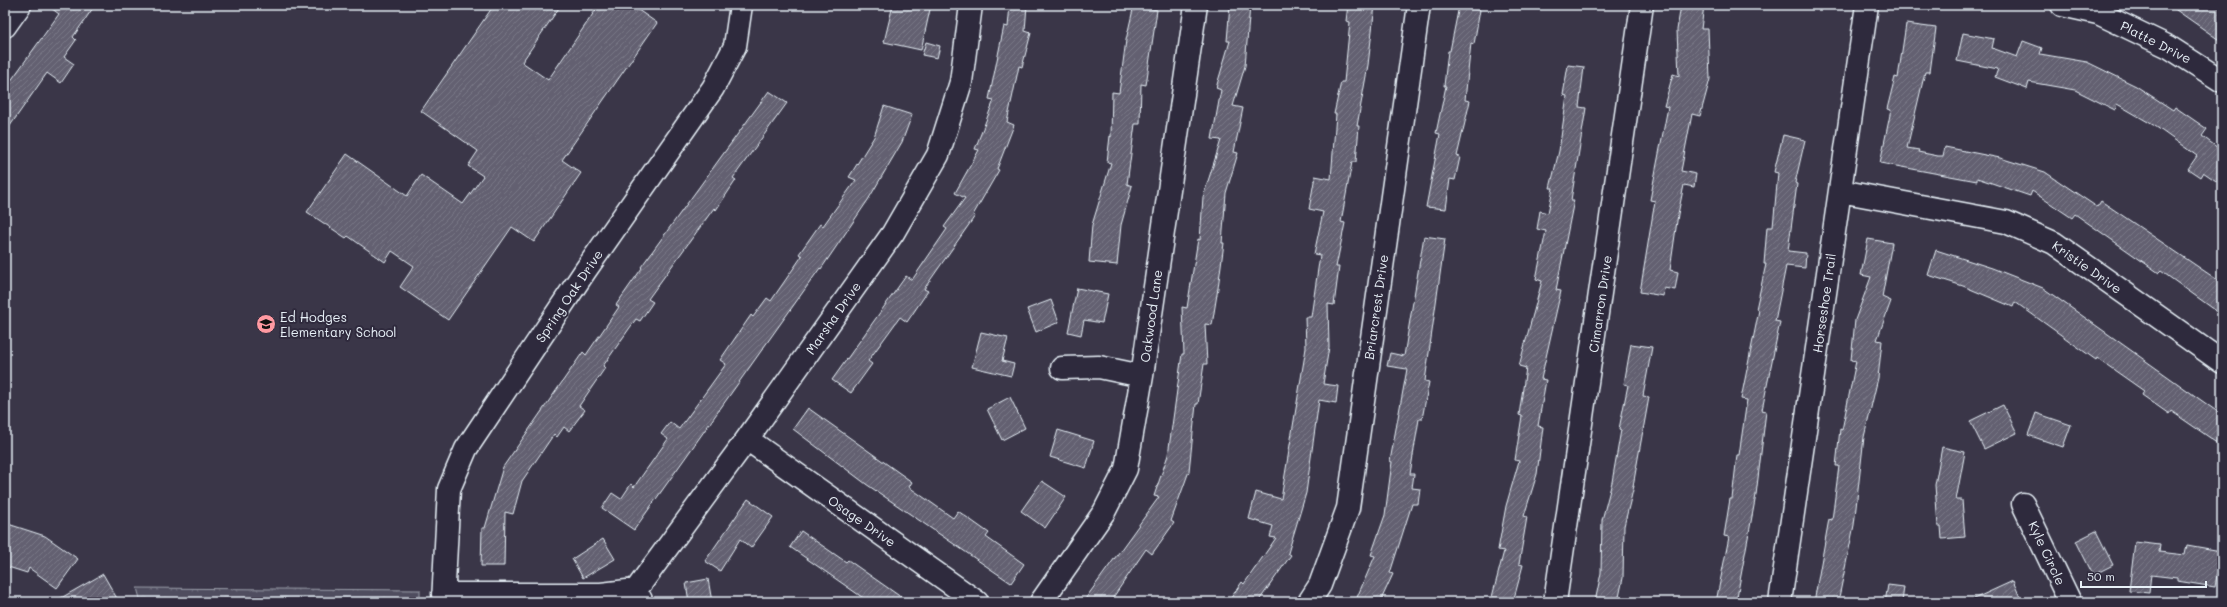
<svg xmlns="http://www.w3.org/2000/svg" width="2227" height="607" viewBox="0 0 2227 607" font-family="Mali,sans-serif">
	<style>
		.forest { fill: url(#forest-crowns); stroke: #9ca0ac }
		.building { fill: url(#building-hatch); stroke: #e8f1f8 }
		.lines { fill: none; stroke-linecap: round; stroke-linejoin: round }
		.minor-casing { stroke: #e8f1f8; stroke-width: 25 }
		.minor { stroke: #2f2a3d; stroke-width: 22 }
		.labels { text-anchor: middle; stroke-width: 4; stroke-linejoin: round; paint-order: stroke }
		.street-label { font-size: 13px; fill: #e8f1f8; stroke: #2f2a3d }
		.poi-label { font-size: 13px; fill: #e8f1f8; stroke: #2f2a3d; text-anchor: start }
	</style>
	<defs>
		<pattern id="forest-crowns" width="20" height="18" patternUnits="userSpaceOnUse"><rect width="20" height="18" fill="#504e5f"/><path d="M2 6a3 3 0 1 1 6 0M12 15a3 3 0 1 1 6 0" fill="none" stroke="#696877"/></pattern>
		<pattern id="building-hatch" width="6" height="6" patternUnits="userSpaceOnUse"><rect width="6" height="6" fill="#636171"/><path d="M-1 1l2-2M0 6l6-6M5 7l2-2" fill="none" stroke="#797886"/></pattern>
	</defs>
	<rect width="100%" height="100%" fill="#3a3648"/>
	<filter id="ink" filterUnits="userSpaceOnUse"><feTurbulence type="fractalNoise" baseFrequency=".025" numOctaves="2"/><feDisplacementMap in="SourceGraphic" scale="8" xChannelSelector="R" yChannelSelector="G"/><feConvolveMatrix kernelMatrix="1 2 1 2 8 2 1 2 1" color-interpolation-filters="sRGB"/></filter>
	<g filter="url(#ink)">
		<!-- forest -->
		<path class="forest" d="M137,588l283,2v12h-279z"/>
		<!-- building -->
		<path class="building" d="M47,5h48l-22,32 3,3 -12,17 10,7 -13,19 -14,-10 -42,60v-44l54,-75z
			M494,5h67l-39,57 26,18 51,-75h32l26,18 -95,137 19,13 -47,69 -22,-15 -64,93 -48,-33 14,-21 -22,-15 -7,11 -37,-26 -2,2 -39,-26 40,-58 60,42 14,-21 42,29 20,-28 -15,-10 10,-15 -57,-40z
			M893,5h38l-10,45 -37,-8z
			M1010,5h17l-2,26 6,2 -9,34 -3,-1 -12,56 7,3 -17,44 2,1 -26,45 2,1 -51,73 4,2 -21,31 -7,-5 -32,44 4,3 -21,29 -19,-13 74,-104 6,4 35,-51 -3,-2 21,-29 -10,-5 24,-43 -4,-1 19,-49 -5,-1 15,-73 4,1z
			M1134,5l23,5 -11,75 -5,-1 -1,40h-5l-8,60 5,2 -11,39 -4,40 -28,-3 3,-37 19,-62 -4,-1 3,-26 1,1 1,-45 7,1 7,-53z
			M1230,5h20l-5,61 -12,40 10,2 -9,44 4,1 -12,40 -4,50h2l-6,45 -6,37 -7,-1 2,40h-3l-6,40h-2l-7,67 -18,50 3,2 -22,31 -6,-5 -36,53h-27l76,-105 -5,-1 14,-41 14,-101h2l-2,-47 5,1 11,-69 2,1 3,-43 18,-57 -9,-1 9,-49 -5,-2 14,-47h-3z
			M1348,5h27l-7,60 -11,61h2l-3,36h-4l-11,60 4,1 -9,44h3l-5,38 -6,-1 1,43 -6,37 15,2 -2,17 -17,-3 -13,93 -18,60 3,2 -33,47h-30l14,-20 2,2 32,-46 -6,-1 3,-11 -24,-7 7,-27 25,7 25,-151 -1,-31h6l9,-62 -6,-1 9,-42 -14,-3 6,-33 16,3 5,-65h-2l7,-32h3l6,-60 -4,-1z
			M1681,5h23l-3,24h7l2,50 -10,37 -8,-2 -11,57 15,3 -2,13 -10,-2 -6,29 -8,56 8,2 -3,18 -11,-2 -1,8 -23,-4 15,-91 -5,-1 18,-93 -4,-1 9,-32 6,2 -2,-46z
			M2169,5h53v37z
			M1459,6l21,4 -6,34 -3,-1 -6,57 5,1 -13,55 3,1 -5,23 -5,-1 -4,30 -20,-2 14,-73 -4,-1 10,-47h-2l4,-35h2z
			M1906,24l30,4 -6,44h-5l-18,76 12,2 -1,2 20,4h5l2,-9 55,11 45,14 52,35 4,-6 121,82v32l-61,-44 -2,2 -84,-59 -3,4 -40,-27 -2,5 -53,-18v3l-97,-18 11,-53 -4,-1 8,-32 3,1z
			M1963,33l31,6 -2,9 25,9 6,-16 19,7 -2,6 47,8 49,24 37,24 2,-3 32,22 -5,7 20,15v34l-19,-13 -3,5 -12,-8 9,-13 -42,-30 -38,-22 -2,6 -40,-20 -46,-8 -2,7 -32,-12 3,-8 -41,-8z
			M926,42l14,4 -3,12 -15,-3z
			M1568,65l16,2 -5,40 7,1 -15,92h3l-18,90 5,1 -20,88 5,1 -8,46 5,1 -6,47 -13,42 3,1 -8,47 4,1 -10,37 -21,-5 12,-46 -6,-1 8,-44 13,-45 -4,-1 7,-44 -3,-1 7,-47 -7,-2 23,-85 -6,-2 10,-48 -9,-2 3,-18 8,2 5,-25h-3l9,-37 8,-55 -4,-1z
			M769,91l18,12 -54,75 3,2 -20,30 -2,-2 -66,91 5,3 -13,19 -4,-2 -33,47 2,2 -26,38 6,4 -16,21 -5,-4 -7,10 -3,-3 -32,47 -9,33 -8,-2 -1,54h-23l1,-38h3l18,-61 80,-115 3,3 33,-48 -3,-2 26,-37 -1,-1z
			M884,106l28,9 -10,27 -34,58 -47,69 -1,-1 -186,262 -32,-22 10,-15 9,6 10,-15 3,3 34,-48 -7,-5 9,-12 9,7 47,-65 -6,-4 31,-45 2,2 14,-19 4,3 31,-45 -3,-2 21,-30 3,2 33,-46 -7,-3 25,-40z
			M1783,135l22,5 -10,43 2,1 -9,67 18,2 -1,15 -19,-2 -11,55 5,1 -18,88 4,1 -10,84 -20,107h-20l13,-65 -5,-1 6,-37h2l5,-44h2l8,-55 -6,-1 18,-89 -3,-1 10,-45h-2l3,-37h6l5,-54 -4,-1z
			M1424,236l21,3 -20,142 4,1 -7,37h-3l-9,55h4l-2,14 8,1 -2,15h-6l-22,69 3,1 -13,28h-25l20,-46 -4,-1 14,-40 7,-53 -2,-1 17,-92 -20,-3 3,-13 14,3z
			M1868,239l24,4 -10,54 9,4 -14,39 5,1 -4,37 -14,59 -10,88 -16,77h-24l15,-83 3,1 7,-54h-3l4,-37 2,1 14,-69 -5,-1 4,-40 16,-43 -10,-2z
			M1936,250l56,18 51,20 41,29 138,98v31l-51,-35 -2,3 -27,-19 2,-4 -47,-33 -1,2 -81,-58 -2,5 -50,-21 -35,-11z
			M1077,288l31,6 -6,29 -18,-3 -3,15 -13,-3z
			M1051,300l8,22 -23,10 -9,-23z
			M981,332l27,6 -6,23 12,3 -3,12 -39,-9z
			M1631,344l21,3 -9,49 6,1 -16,89h1l-10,40 -1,52 -5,24h-23l6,-29 1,-53 10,-38 9,-52 -2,-1 9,-44 -4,-1z
			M1010,397l15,31 -23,12 -15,-31z
			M2003,405l14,28 -33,16 -14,-28z
			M808,408l104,74 -3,5 44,31 5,-7 31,22 -3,4 38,27 -13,19 -145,-99 -73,-55z
			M2036,413l35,12 -8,22 -35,-12z
			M1058,430l36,11 -8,27 -36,-11z
			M1942,447l23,5 -9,48h6l3,37 -23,2 -1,-13h-3l-3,-41z
			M1042,481l24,16 -21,31 -24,-17z
			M748,499l25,18 -22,31 -11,-9 -20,32 -15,-10z
			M5,523l40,13 33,23 -21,29 -28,-20 -2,5 -22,-7z
			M801,531l45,31 2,-2 60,42h-39l-79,-55z
			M2096,531l17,34 -20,10 -17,-34z
			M603,539l12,20 -32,19 -11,-19z
			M2135,542l25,3 -1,7 26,3 2,-10 34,6 -6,36 -38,-6v-3l-26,-3 -2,18 -20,-2z
			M103,574l16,28h-65z
			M708,579l4,23h-23l-3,-19z
			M2013,581l9,21h-55z
			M1888,585l16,2 -2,15h-17z"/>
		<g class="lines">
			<!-- minor casing -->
			<g class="minor-casing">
				<path id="minor" d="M2062,5l36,8 71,34 53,34
					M5,26l15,-21
					M1840,191l166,31 48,21 168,119
					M1062,368l37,-1 43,9
					M747,439l230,163
					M2023,504l47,98
					M443,594h158l35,-4
					M443,602l6,-113 17,-40 119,-178 128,-183 22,-42 6,-41
					M642,602l-6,-12 111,-151 146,-206 45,-78 23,-73 10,-77
					M1041,602l63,-90 22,-43 16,-93 54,-371
					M1309,602l11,-17 28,-77 71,-503
					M1555,602l87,-597
					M1780,602l87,-597"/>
			</g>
			<!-- minor -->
			<use href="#minor" class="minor"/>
		</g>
	</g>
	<!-- icons -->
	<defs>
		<g id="school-disc" transform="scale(1)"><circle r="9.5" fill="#ff9aa2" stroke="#2f2a3d"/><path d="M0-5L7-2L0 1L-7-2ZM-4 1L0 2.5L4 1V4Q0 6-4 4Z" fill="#111"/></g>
	</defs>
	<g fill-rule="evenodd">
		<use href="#school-disc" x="266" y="324"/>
	</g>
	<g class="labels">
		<!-- street labels -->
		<g class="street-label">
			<text transform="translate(2156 42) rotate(27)" y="5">Platte Drive</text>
			<text transform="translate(2087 267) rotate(35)" y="5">Kristie Drive</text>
			<text transform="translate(569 296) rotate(-56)" y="5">Spring Oak Drive</text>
			<text transform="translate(1824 303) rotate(-82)" y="5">Horseshoe Trail</text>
			<text transform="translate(1600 304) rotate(-82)" y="5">Cimarron Drive</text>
			<text transform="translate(1376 307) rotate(-82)" y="5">Briarcrest Drive</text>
			<text transform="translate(1151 316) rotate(-82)" y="5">Oakwood Lane</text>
			<text transform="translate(833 318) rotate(-55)" y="5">Marsha Drive</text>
			<text transform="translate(862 521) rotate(35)" y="5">Osage Drive</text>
			<text transform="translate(2047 553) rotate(65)" y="5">Kyle Circle</text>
		</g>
		<!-- poi labels -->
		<g class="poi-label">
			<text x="280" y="322">Ed Hodges<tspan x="280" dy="15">Elementary School</tspan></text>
		</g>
	</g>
	<!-- margin -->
	<rect width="2227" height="607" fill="none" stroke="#2f2a3d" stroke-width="20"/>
	<rect x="10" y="10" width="2207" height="587" fill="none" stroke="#e8f1f8" stroke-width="1.5" filter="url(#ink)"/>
	<!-- scale -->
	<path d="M2081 581v6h125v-6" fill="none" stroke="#e8f1f8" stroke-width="2"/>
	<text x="2087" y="581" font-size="12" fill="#e8f1f8" stroke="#2f2a3d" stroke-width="3" paint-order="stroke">50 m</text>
</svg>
